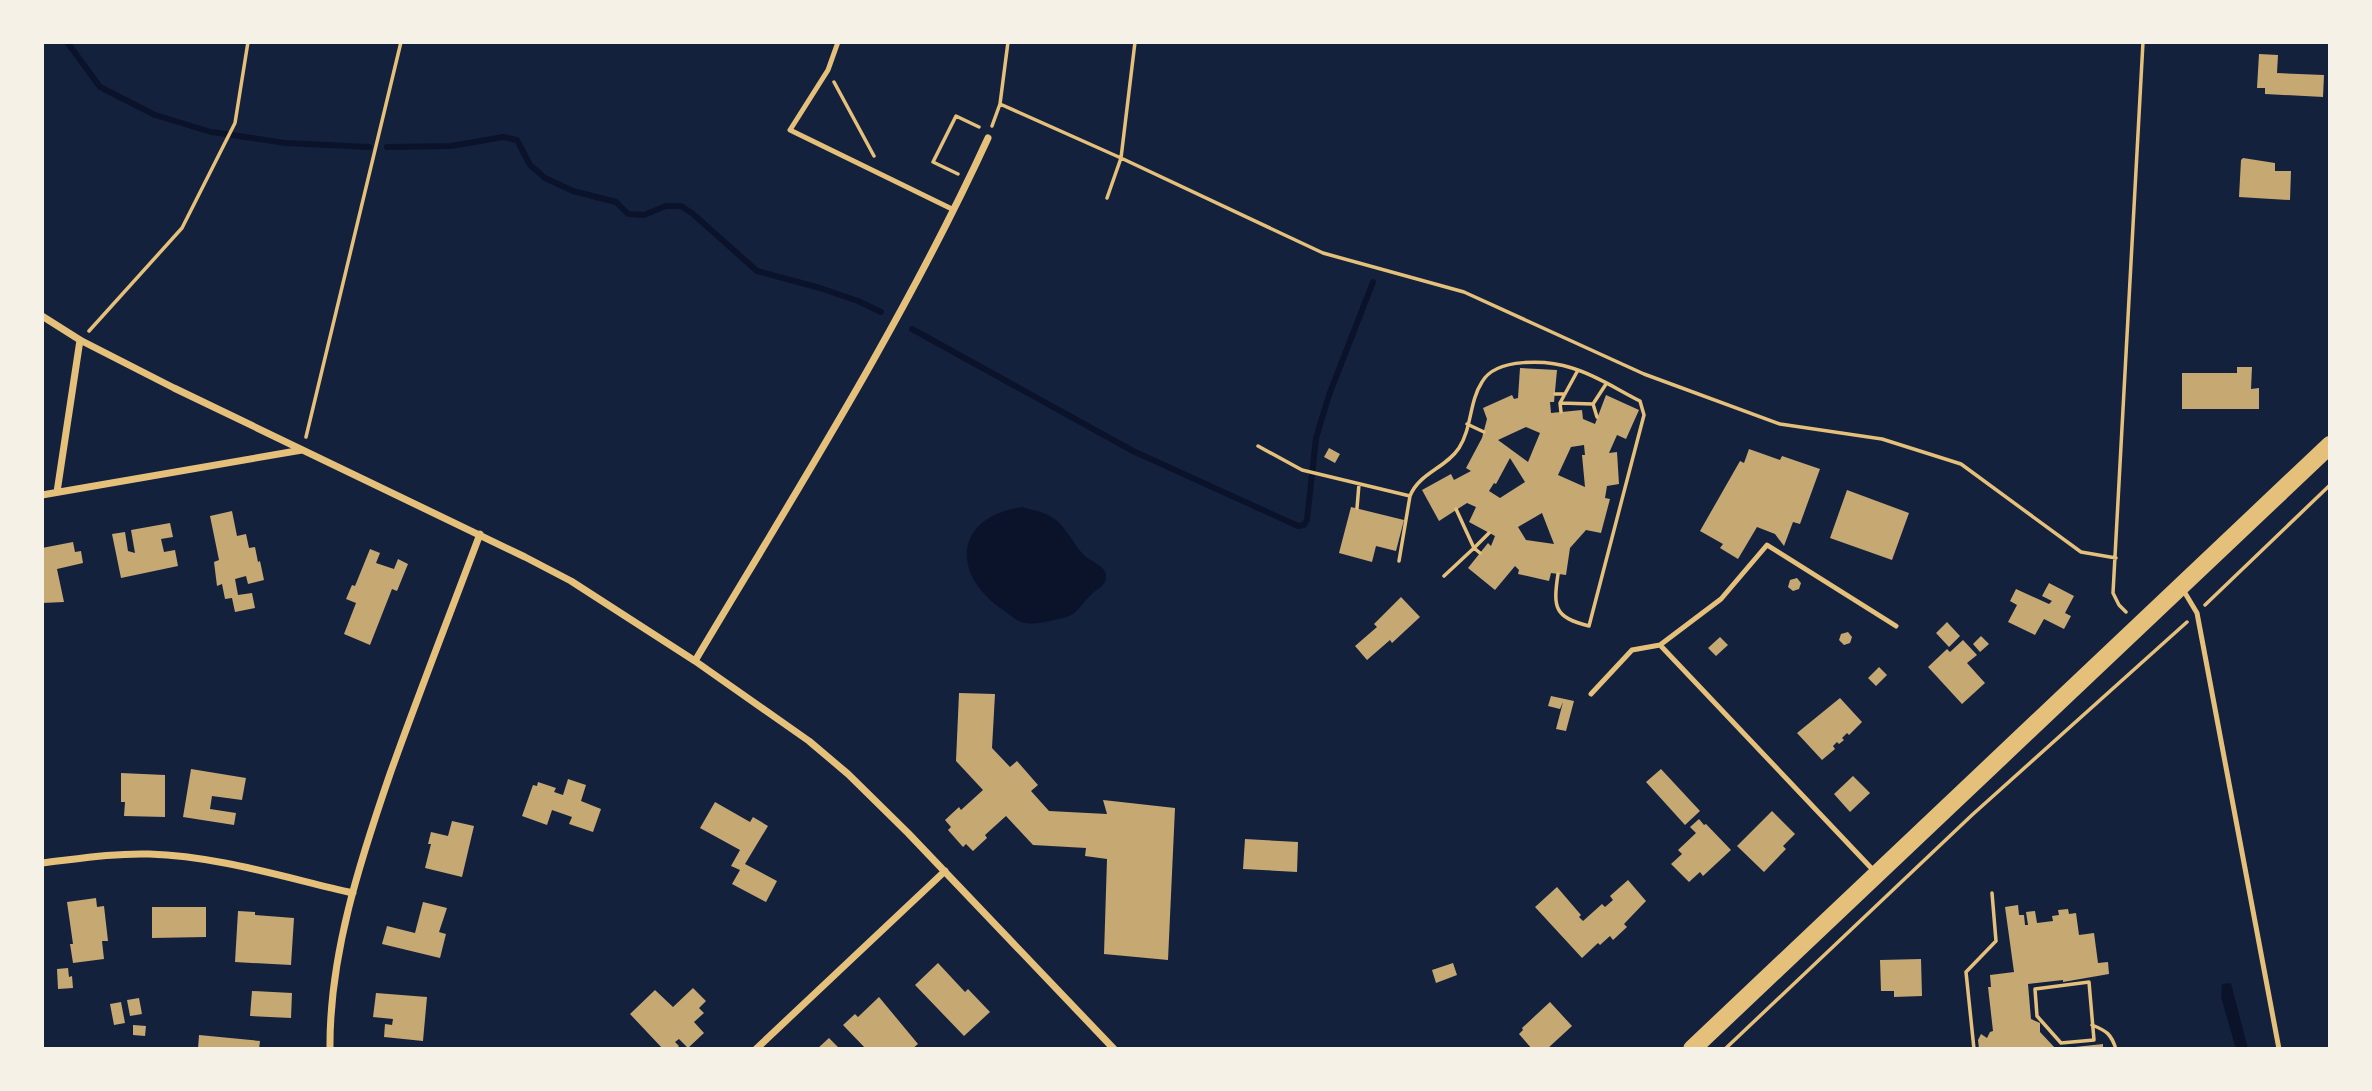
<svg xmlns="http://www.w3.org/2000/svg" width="2372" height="1091" viewBox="0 0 2372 1091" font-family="Barlow,sans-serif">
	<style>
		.water { fill: #0b132b }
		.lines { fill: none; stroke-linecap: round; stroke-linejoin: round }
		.stream { stroke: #0b132b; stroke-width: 6 }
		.building { fill: #c6a872; fill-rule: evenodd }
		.path { stroke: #e5c07b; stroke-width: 3.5 }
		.service { stroke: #e5c07b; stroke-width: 5 }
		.minor { stroke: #e5c07b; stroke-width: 7 }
		.primary { stroke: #e5c07b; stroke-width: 18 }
	</style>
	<rect width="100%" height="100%" fill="#14213d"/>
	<!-- water -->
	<path class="water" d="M1022,507c8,3 19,4 26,8 16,7 24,27 35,39 6,7 23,12 23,21 1,12 -9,13 -15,20 -10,9 -13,20 -28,23 -13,3 -29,8 -42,4 -6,-2 -12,-8 -18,-12 -53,-36 -49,-93 19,-103z
		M2231,983l17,66h-12l-15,-52 1,-13z"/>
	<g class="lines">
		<!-- stream -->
		<path class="stream" d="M67,42l33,45 55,28 56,17 16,2
			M232,135l53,8 84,4
			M387,147l64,-1 52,-9 14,3 13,25 15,13 28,13 43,11 12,12 16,1 22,-9h15l12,8 64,57 63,17 38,13 23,11
			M912,329l221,122 165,75 6,-1 3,-5 9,-82 13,-43 44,-113"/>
	</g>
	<!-- building -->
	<path class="building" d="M2259,54l19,1 -1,18 47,2 -1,22 -58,-3v-6h-8z
		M2243,158l32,5v8h16l-1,29 -51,-3 2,-37z
		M2237,367h15l-1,22 8,-1v21h-77v-36h55z
		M1520,368l37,2 -3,32h-4l1,11 31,-3 1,9 12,5 11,-29 33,15 -13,29 -9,-4 -8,18 8,-1 2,32 -12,2 -2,12 5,1 -9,34 -15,-3 -16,18 -4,27 -15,-2 -2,8 -31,-7 1,-4 -4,-4 -20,24 -27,-22 20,-25 3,3 4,-10 -26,-14 7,-15 -9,-4 -28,18 -17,-31 29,-16 3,6 17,-9 -5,-3 16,-30 5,-19 -4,-11 29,-13 2,4 4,-1zM1526,427l14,6 -12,29 -30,-22zM1584,445l1,10h-3l3,32 -27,-12 13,-28zM1510,458l15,24 -25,16 -11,-7 5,-8 2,1zM1542,513l12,31 -28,-4 -8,-13z
		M1329,448l11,6 -5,9 -11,-6z
		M1749,449l31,11 2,-4 38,13 -20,55 -7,-2 -9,24 -9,-12 -18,-7 -19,32 -18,-11 3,-4 -23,-13 40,-70 4,2z
		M1847,490l62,23 -17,47 -62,-22z
		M1351,507l53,13 -8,31 -20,-5 -4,16 -33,-9z
		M232,511l5,25 9,-2 3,14 6,-1 3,15 2,-1 4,19 -16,4 -2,-8 -11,3 3,16 14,-2 3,15 -20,4 -3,-14 -7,1 -3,-15 -5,2 -3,-24 5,-2 -9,-44z
		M170,523l3,14 -12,2 3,13 11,-2 3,16 -57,12 -9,-44 13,-2 3,19 7,2 -4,-23z
		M73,542l2,10 6,-1 2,12 -26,6 7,33 -22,1v-55z
		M370,549l10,4 -4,10 18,6 4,-10 10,5 -11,27 -5,-2 -22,56 -26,-11 12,-31 -10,-4 6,-14 3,1z
		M1797,578l4,5 -2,6 -6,2 -5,-4 2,-7z
		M2049,583l25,13 -9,17 6,3 -7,13 -20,-10 -9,16 -27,-13 9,-17 -7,-4 6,-12 33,15 3,-3 -10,-5z
		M1401,597l19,20 -28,26 -2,-3 -23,20 -12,-14 22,-19 -3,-3z
		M1947,622l13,14 -11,11 -13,-14z
		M1848,632l4,5 -2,6 -6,2 -5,-5 2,-6z
		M1981,636l8,8 -9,8 -7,-8z
		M1720,637l8,8 -12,11 -8,-8z
		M1963,640l14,15 -10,8 18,20 -23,21 -34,-37 19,-18 3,3z
		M1879,667l8,8 -11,11 -8,-8z
		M959,693l36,1 -3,54 18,19 7,-6 21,24 -7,6 18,20 58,3 -4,-14 72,8 -7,152 -64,-6 3,-95 -22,-3 1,-8 -53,-3 -27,-29 -21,19 2,3 -14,13 -7,-7 -3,3 -15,-17 3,-3 -6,-7 14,-13 2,3 22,-20 -27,-29z
		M1551,696l23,5 -8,30 -10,-2 7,-27 -3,7 -12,-3z
		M1840,698l22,24 -13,13 -2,-2 -5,5 2,2 -5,4 -2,-2 -4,4 2,3 -13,11 -25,-27z
		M191,769l55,9 -4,22 -30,-4 -2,13 26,4 -2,12 -51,-8z
		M1661,769l39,42 -15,14 -39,-43z
		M121,773l44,2v42l-41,-1 1,-14h-4z
		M1853,776l17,17 -20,19 -16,-18z
		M568,779l18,6 -5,16 20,8 -8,23 -24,-8 3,-7 -20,-7 -5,15 -25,-9 11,-31 4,1 1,-4 18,6 -2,4 9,3z
		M715,802l35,20 3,-5 15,9 -23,38 32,17 -11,21 -34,-18 8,-14 -9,-4 9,-16 -40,-22z
		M1772,811l23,23 -12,12 3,3 -22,23 -27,-26z
		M1699,819l5,6 2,-1 25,26 -28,26 -3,-4 -11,10 -18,-18 11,-10 -4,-4 18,-17 -6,-6z
		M452,821l22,5 -12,51 -37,-9 6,-24h-3l3,-12 17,4z
		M1245,839l53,3 -1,30 -54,-3z
		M1628,880l18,21 -22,23 3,3 -14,13 -3,-4 -10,9 -2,-2 -16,15 -47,-51 22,-20 24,28 -2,2 4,4 19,-17 3,3 8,-7 -3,-4z
		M96,898l1,9 7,-1 4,35h-6l2,18 -31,4 -3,-19h3l-6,-42z
		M423,902l24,6 -8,24 7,2 -6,24 -58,-14 5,-18 28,7z
		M2018,905l1,10h5l1,10h3l-2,-13 9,-1 2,12 16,-2 -1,-5 7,-1 -1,-5 10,-1 1,5 7,-1 3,22 15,-2 4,30 10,-1 1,12 -46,8v-2l-35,4 3,35 9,4v9l16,17h-77l-1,-9 3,-6 6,4 3,-6 3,-1 -5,-44h3l-1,-12 24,-3 -9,-65z
		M152,907h54v30l-54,1z
		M238,911l17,1v3l39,3 -3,47 -56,-3z
		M1921,959l1,37 -28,1v-6h-13l-1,-31z
		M938,963l27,29 3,-3 22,23 -26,24 -49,-51z
		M1453,963l4,12 -21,8 -4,-13z
		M68,968l1,9 3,-1 1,12 -15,1 -1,-20z
		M693,988l13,13 -7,7 5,5 -10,9 10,11 -16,15 -9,-9 -4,3 4,4 -3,3h-13l-33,-35 25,-24 18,17z
		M252,991l40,2 -1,25 -41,-2z
		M376,993l51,4 -4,44 -39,-4 1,-13 7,1 1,-6 -20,-2z
		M879,997l39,47 -6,5h-46l-23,-24 12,-11 3,3z
		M139,998l3,16 -12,2 -3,-16z
		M121,1002l4,21 -11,2 -4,-21z
		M1550,1002l22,24 -25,23h-15l-13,-15 4,-4 -1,-2z
		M133,1025l13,1 -1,10 -12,-1z
		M199,1035l61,6 -1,8h-61z
		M829,1038l11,11h-23z
		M2103,1044v5h-28v-2z"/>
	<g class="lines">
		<!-- path -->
		<path class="path" d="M834,82l40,74
			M1000,104l121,54 14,-116
			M992,126l8,-22 8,-62
			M958,174l-25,-12 23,-46 23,11
			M1107,198l14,-40 202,95 141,39 180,82 136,50 102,15 79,25 120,88 35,6
			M89,331l93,-103 53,-105 13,-81
			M1555,394h10
			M1560,403l33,1 4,13
			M1593,404l13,-20
			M1561,412l-1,-9 18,-33
			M1467,424l17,8
			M306,437l95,-395
			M1258,446l44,24 108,26c9,-23 36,-28 49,-48 13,-20 10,-46 23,-66 14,-25 66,-22 90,-14 24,7 46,22 68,33l4,14 -55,211c-35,-9 -36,-18 -31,-52
			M1357,508l2,-24
			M1480,553l-6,-5 15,-15
			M1399,561l11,-65
			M1444,576l30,-28 -18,-39
			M2205,605l125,-120
			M2126,612l-7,-7 -6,-12 30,-551
			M2089,982l5,58 -33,3 -24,-27 -2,-27z
			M2092,1025c15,6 19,9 24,24
			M1725,1049l247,-234 215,-193
			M1974,1049l-8,-77 30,-31 -4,-48"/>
		<!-- service -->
		<path class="service" d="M838,42l-10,28 -38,60 164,80
			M2182,588l15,25 82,436
			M1660,645l61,-46 46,-54 129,81
			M1591,694l41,-44 28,-5 215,227"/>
		<!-- minor -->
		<path class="minor" d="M42,316l38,24 94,48 351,169 46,24 124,80 114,80 39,33 60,59 206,216
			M57,492l23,-152
			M42,495l260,-45
			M695,661c102,-171 210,-342 293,-523
			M42,863c35,-4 71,-10 107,-9 69,2 137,24 204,39
			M330,1049c-1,-93 30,-188 60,-275 29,-81 60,-160 90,-240
			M756,1049l189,-178"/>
		<!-- primary -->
		<path class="primary" d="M1692,1049l638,-604"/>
	</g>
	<!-- border -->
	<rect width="2372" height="1091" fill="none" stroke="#f6f1e7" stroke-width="88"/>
</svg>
